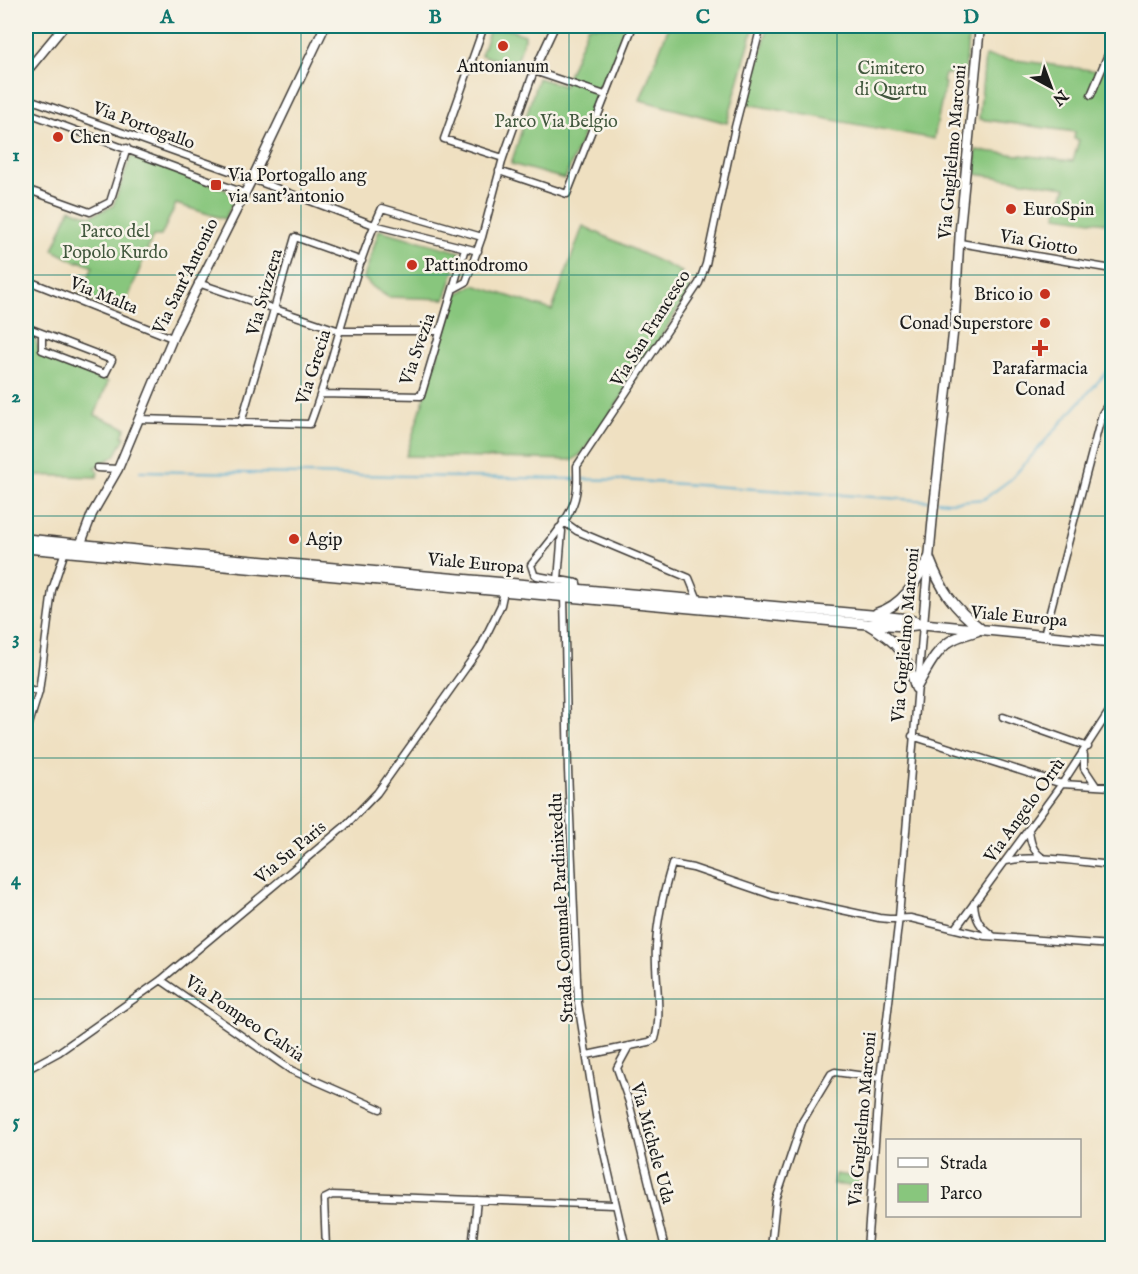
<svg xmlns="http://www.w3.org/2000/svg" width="1138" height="1274" viewBox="0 0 1138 1274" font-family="'IM FELL English',serif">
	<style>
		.green { fill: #88c67d; stroke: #52714c; stroke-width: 1.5 }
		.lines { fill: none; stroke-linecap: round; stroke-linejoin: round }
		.stream { stroke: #4fa9cd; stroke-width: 2 }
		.street-casing { stroke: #3c3935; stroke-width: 9 }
		.secondary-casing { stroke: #3c3935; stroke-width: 11 }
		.primary-casing { stroke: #3c3935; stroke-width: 12 }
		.street { stroke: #fff; stroke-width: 6 }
		.secondary { stroke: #fff; stroke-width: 8 }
		.primary { stroke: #fff; stroke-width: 9 }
		.grid { fill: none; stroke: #0f766e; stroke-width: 1.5; stroke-opacity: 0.55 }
		.poi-dot { fill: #c8321e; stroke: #f7f3e8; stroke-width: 2 }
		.labels { text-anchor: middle; stroke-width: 5; stroke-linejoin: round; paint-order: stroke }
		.poi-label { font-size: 18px; fill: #1c1c1c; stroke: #f7f3e8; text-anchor: start }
		.park-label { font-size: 18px; fill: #42583e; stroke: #f7f3e8 }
		.street-label { font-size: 18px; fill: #1c1c1c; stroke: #f7f3e8 }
		.neatline { fill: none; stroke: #0f766e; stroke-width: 2 }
		.grid-label { font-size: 20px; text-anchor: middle; font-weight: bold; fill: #0f766e }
	</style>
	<rect width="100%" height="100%" fill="#f7f3e8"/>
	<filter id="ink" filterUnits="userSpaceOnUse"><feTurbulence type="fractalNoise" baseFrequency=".0167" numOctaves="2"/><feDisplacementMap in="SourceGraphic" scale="12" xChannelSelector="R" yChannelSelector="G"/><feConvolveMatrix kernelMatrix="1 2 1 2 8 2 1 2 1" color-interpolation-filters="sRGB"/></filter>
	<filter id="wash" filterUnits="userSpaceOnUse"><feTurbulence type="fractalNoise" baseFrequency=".008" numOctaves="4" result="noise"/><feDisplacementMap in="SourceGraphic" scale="24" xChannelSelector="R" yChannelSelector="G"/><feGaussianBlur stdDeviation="1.35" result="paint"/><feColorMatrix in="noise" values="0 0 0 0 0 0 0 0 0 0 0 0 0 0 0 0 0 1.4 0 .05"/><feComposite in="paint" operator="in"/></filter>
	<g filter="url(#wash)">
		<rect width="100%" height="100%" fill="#efe0c1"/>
		<!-- green -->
		<path class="green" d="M491,26h7l27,9 -9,31 -35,-11z
			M588,26h40l-63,153 -54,-15 27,-86 26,8z
			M669,26h85l-27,97 -87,-23z
			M768,26h201l-4,48h-20l-2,8 2,1 -11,56 -187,-35z
			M1112,40v184l-56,-8 10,-29 -91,-13 1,-24 97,11 6,-21 -5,-1 1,-7 -96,-13 6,-63 113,15 11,-27z
			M131,156l106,38 -12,25 -49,-15 -15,32h-8l-31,77 -43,-17 14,-29 -14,-6 -1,2 -25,-13 17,-41 20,7 23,-10z
			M583,226l99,46 -5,8 14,8 -55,89 -53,75 -10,8 -167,-4 51,-162 17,-9 78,25z
			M379,230l81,22 -15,47 -57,-2 -17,-11 -7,-8z
			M26,333l7,3 8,17 67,29 -13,33 31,13 -4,8 3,1 -10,19 -20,11 3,5 -1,5 -71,-2z
			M835,1174l24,3 -1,10 -25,-3z"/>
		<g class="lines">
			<!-- stream -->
			<path class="stream" d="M140,471l483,9 308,21
				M937,501l12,1 35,-3 27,-20 101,-113"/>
		</g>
	</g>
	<g filter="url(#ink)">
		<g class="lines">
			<!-- street casing -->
			<g class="street-casing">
				<path id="street" d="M484,26l-40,113 59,19
					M534,71l71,24
					M1091,95l21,-50
					M26,98l226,81 122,46 104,26
					M26,112l218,81
					M499,171l68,23 66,-168
					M26,189l64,23 20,-10 17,-54
					M960,243l152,26
					M26,280l146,58
					M198,283l142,48h100
					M453,289l13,-7 16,-45 21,-79 31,-87 21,-45
					M26,327l86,33 -7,14 -63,-24v-16
					M321,394l100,2 44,-148
					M139,419l171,5c27,-71 40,-147 72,-216l100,29
					M241,423l54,-186 67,24
					M97,468l21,1
					M563,521l14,10 112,47 9,22
					M558,580l4,-49 -3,-3
					M578,589l-1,-6 -40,-7 -3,-2 -3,-9c15,-19 41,-47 45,-71 2,-9 1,-19 1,-28l122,-183 7,-19 29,-137 26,-101
					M564,597l4,173 10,233 19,119 29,126
					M1044,635l58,-221 10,-17
					M26,688l13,4
					M1003,717l85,30
					M26,734l13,-42 13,-102 13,-39
					M912,736l150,48 50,3
					M1084,755v13l12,18
					M1029,829c1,12 3,22 14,29
					M1006,861c34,-7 72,1 106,4
					M974,903c1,16 6,24 19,33
					M956,928l108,-147 48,-74
					M161,980l130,90 89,39
					M629,1046l-12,22 12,34 36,146
					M587,1055l62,-13 6,-3c8,-26 -1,-65 1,-93 1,-25 9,-59 16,-82l21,4 79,27 107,23 10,1 21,-1 75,18 127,9
					M26,1070l33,-18 102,-72 184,-154 32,-33 103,-145 21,-43 3,-14
					M326,1248l-2,-49 8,-4 282,10
					M472,1248l5,-48
					M771,1248l5,-48 26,-78 29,-48 4,-2 45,6
					M867,1248l13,-170 19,-161 24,-293
					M867,1248h10"/>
			</g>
			<!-- secondary casing -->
			<g class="secondary-casing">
				<path id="secondary" d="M26,72l38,-46
					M81,543l11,-29 26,-45 58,-139 76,-151 73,-153
					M923,624l10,-109 22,-199 5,-87 20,-203"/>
			</g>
			<!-- primary casing -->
			<g class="primary-casing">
				<path id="primary" d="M26,539l171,17 674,59 37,4 13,5
					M26,548l841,76 41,2 15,-2 189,18
					M929,558c12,31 24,50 51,70
					M877,613c27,-8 39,-32 52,-55
					M869,625c30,17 38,30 47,63
					M916,688c10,-17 20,-40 38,-49 7,-4 15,-5 23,-8"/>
			</g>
			<!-- street -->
			<use href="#street" class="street"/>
			<!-- secondary -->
			<use href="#secondary" class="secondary"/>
			<!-- primary -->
			<use href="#primary" class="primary"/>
		</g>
	</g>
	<!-- grid -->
	<path class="grid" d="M301,26v1222M569,26v1222M837,26v1222M26,275h1086M26,516h1086M26,758h1086M26,999h1086"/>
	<!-- markers -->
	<g class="poi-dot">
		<circle cx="503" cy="46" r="6"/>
		<circle cx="58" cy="137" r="6"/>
		<rect x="210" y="179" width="12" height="12" rx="3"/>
		<circle cx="1011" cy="209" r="6"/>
		<circle cx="412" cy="265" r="6"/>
		<circle cx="1045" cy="294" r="6"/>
		<circle cx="1045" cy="323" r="6"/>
		<path d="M1037 339h6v6h6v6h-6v6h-6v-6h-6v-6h6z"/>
		<circle cx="294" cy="539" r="6"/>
	</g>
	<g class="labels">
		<!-- poi labels -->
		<g class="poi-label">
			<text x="503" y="72" text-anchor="middle">Antonianum</text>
			<text x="70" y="143">Chen</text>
			<text x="228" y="181">Via Portogallo ang<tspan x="228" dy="21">via sant'antonio</tspan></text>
			<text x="1023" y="215">EuroSpin</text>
			<text x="424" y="271">Pattinodromo</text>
			<text x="1033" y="300" text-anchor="end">Brico io</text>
			<text x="1033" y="329" text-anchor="end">Conad Superstore</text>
			<text x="1040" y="374" text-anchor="middle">Parafarmacia<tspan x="1040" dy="21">Conad</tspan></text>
			<text x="306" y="545">Agip</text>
		</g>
		<!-- park labels -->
		<g class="park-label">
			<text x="891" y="74">Cimitero<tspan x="891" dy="21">di Quartu</tspan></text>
			<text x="556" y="127">Parco Via Belgio</text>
			<text x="115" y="237">Parco del<tspan x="115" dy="21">Popolo Kurdo</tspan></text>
		</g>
		<!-- street labels -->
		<g class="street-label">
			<text transform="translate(144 125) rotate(20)" y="6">Via Portogallo</text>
			<text transform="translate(952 152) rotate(-85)" y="6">Via Guglielmo Marconi</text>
			<text transform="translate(1039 242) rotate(10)" y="6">Via Giotto</text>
			<text transform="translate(185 276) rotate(-64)" y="6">Via Sant'Antonio</text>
			<text transform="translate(264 292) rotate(-74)" y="6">Via Svizzera</text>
			<text transform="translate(104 295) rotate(22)" y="6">Via Malta</text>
			<text transform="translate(650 328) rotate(-58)" y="6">Via San Francesco</text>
			<text transform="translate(417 349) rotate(-71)" y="6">Via Svezia</text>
			<text transform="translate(313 367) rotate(-72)" y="6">Via Grecia</text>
			<text transform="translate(476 563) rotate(5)" y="6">Viale Europa</text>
			<text transform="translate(1019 616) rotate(5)" y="6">Viale Europa</text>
			<text transform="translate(905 635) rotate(-85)" y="6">Via Guglielmo Marconi</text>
			<text transform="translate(1024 810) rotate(-54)" y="6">Via Angelo Orrù</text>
			<text transform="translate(290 852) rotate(-40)" y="6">Via Su Paris</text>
			<text transform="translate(561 908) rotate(-93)" y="6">Strada Comunale Pardinixeddu</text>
			<text transform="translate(245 1018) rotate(34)" y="6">Via Pompeo Calvia</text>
			<text transform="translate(862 1119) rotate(-85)" y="6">Via Guglielmo Marconi</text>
			<text transform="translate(653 1143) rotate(75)" y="6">Via Michele Uda</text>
		</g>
	</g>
	<!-- margin -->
	<rect width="1138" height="1274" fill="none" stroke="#f7f3e8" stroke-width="66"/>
	<!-- legend -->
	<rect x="886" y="1139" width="195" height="78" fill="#f7f3e8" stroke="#9f9d96" stroke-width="1.5"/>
	<rect x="898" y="1158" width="30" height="9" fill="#ffffff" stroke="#9f9d96" stroke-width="1.5"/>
	<text x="940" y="1169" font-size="18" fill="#1c1c1c">Strada</text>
	<rect x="898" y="1184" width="30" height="18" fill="#88c67d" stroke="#9f9d96" stroke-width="1.5"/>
	<text x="940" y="1199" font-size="18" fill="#1c1c1c">Parco</text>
	<!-- north arrow -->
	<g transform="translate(1051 87) rotate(139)" stroke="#f7f3e8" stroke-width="4.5" paint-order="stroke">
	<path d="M0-4.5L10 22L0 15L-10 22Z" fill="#1c1c1c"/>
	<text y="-9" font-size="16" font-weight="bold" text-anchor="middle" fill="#1c1c1c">N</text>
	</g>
	<rect x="33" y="33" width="1072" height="1208" class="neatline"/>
	<g class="grid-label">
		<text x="167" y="23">A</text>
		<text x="435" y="23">B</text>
		<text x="703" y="23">C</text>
		<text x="971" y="23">D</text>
		<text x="16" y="161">1</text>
		<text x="16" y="402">2</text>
		<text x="16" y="644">3</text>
		<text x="16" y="885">4</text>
		<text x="16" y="1127">5</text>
	</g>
</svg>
